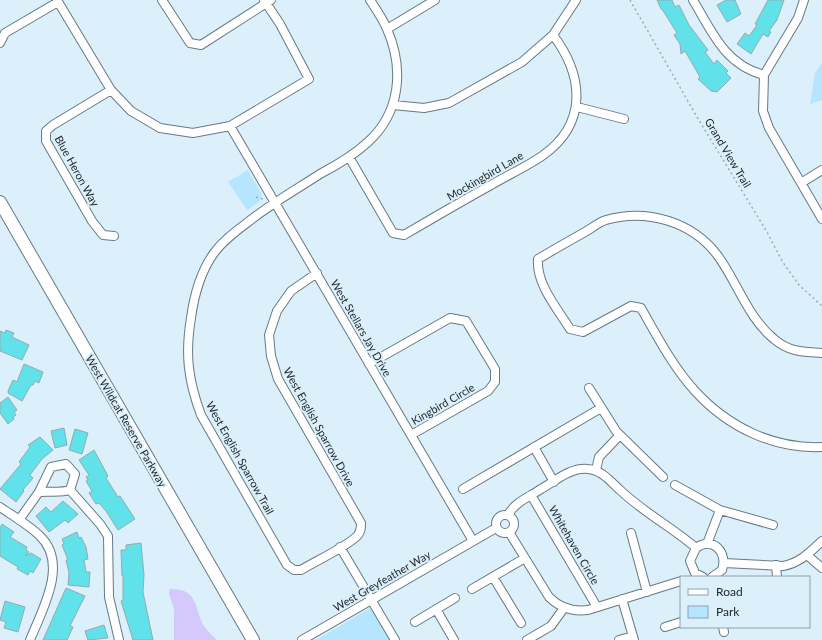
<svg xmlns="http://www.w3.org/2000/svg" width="822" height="640" viewBox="0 0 822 640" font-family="Lato,sans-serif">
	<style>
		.green { fill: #b5e5ff }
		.water { fill: #d4c9fa }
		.building { fill: #61e1e9; stroke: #94abad }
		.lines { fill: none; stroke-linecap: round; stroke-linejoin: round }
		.street-casing { stroke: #677982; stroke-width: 10 }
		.secondary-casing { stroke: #677982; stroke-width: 14 }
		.path { stroke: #9babb3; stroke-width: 1.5; stroke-dasharray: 2 3; stroke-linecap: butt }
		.street { stroke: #fff; stroke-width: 8 }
		.secondary { stroke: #fff; stroke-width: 12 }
		.labels { text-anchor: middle; stroke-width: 4; stroke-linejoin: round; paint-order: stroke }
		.street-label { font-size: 11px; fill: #21292d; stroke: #dcf0fb }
	</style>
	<rect width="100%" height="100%" fill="#dcf0fb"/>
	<!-- green -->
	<path class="green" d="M822,63v37l-12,4 5,-31z
		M248,170l14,25 -2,6 -13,9 -19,-28z
		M370,608l22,32h-76z"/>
	<!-- water -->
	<path class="water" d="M170,589c29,-1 24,20 34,37 3,5 9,10 13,14h-43v-31l-5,-15z"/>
	<!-- building -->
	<path class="building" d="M657,0h15l3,7 4,-2 10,20 19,25 -3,2 9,12 3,-4 11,11 -2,2 5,5 -14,14 -6,-1 -13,-12 2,-2 -15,-26 -4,3 -1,-10 -6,-9 3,-2 -15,-24h-1z
		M726,0h9l6,14 -14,8 -10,-17z
		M768,0h16l-7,20 -8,11 2,1 -3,5 -5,-3 -12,20 -14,-10 8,-11 4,3 8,-11 -2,-1z
		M6,330l8,3 -2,4 17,8 -7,15 -22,-9v-20l5,2z
		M24,364l19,8 -4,11 -4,-2 -2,4h-2l-9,16 -14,-8v-2l5,-11 4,2z
		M8,397l9,13 -3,2 2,3 -3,2 1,2 -6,5 -8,-11v-10z
		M64,428l3,17 -12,3 -4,-17z
		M75,429l13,4 -6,21 -13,-4z
		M40,437l13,13 -11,9 -12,16 3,3 -10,12 1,1 -8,11 -16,-13 21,-25 -2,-2 11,-15 -2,-2z
		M94,450l14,26 -2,2 12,19 2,-1 15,23 -17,11 -12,-19 -7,-8 -3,1 -7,-11 3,-2 -6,-10 2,-1 -2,-3 3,-2 -10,-15z
		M63,501l15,13 -10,9 -3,-3 -16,12 -13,-16 10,-9 5,5z
		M2,524l12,8 -4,5 17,10 -1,3 3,2 -4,4 6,-3 10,6 -8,14 -3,-2 -2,4 -11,-6 1,-2 -18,-11v-28z
		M77,532l2,6 2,-1 5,10 2,12 -4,1 2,12h4l-1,15 -21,-2 1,-12 -3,-13h2l-6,-15 2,-1 -2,-5z
		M141,543l3,32 -1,17 10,48h-20l-12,-39 2,-1v-24h-1l-1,-26h5v-5z
		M66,588l19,8 -15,30 3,1 -6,13h-24z
		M5,601l20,6 -7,25 -14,-4 2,-6 -6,-2z
		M104,625l4,13 -20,2 -3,-9z"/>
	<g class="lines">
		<!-- street casing -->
		<g class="street-casing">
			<path id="street" d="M57,0l54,90 20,21 29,17 33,5 37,-7 79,-47 -29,-55 -16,-24
				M162,0l28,43 11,2 70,-45
				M693,0c19,32 32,65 71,75
				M804,0l-6,18 -34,57 -1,36 6,17 53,91
				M387,29l48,-29
				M0,43l5,-10 53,-31
				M111,90l-58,35 -7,6v10l46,80 11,14 11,1
				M393,105l31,3 25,-5 73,-41 31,-27 23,-35
				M577,107l47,12
				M230,126l243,415
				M349,157l44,76 11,2c29,-17 58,-34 87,-50 17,-10 35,-18 51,-29 46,-32 42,-80 11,-121
				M801,183l21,-13
				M317,273l-26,18 -14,20 -8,24 2,21 7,23 83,144c0,5 0,8 -3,12 -8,10 -44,27 -57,35h-7l-7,-5 -86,-150c-13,-35 -16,-61 -10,-97 3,-22 10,-47 23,-65 10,-14 25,-24 38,-34 22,-17 45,-30 68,-45 17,-9 34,-19 48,-32 33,-30 36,-74 19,-113 -4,-10 -11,-20 -17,-29
				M822,353c-19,-1 -33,-1 -48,-14 -26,-21 -37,-57 -56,-83 -25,-34 -71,-48 -112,-36 -7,2 -14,8 -21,12 -16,9 -32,18 -47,27 -2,25 19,49 32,70l13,3 48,-26 10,2c16,28 32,59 54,83 33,36 78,58 127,56
				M369,364l81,-46 16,3 29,48v13l-7,9 -77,44
				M589,388l27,43 47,46
				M534,447l20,35
				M596,470l3,-13 20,-21
				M675,485l45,25 53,15
				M463,489l138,-81
				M70,490l30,34 8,12 1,61 10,43
				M531,495l66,112
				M0,507c13,9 29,18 40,29 29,28 2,74 -10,104
				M496 524a9 9 0 1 1 18 0a9 9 0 1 1-18 0Z
				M508,515c7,-13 21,-18 33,-26 14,-8 30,-22 47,-20 14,1 23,13 32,21 24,23 52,37 76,58
				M19,520l20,-28c10,-1 22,1 31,-2l5,-16 -9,-10 -15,3 -12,25
				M509,532l40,65c11,11 23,15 39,13l93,-29
				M631,533l16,59
				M707,544l13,-34
				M340,547l55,93
				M807,555l15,13
				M724,563l59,3c17,-3 27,-14 39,-25
				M776,565l1,12
				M493,577l28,46
				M703,577l-8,-4 -5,-12 6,-13c17,-12 32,4 26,22l-10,7
				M472,589l53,-31
				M622,599l12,41
				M436,609l18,31
				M415,622l40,-24
				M665,627l16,-5
				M723,627l1,5
				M302,640l194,-112
				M527,640l24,-14 13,-18
				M619,640l14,-4"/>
		</g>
		<!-- secondary casing -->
		<g class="secondary-casing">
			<path id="secondary" d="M0,202l253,438"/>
		</g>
		<!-- path -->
		<path class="path" d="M630,0l67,117 70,115 15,29 17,24 23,21
			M256,197l7,2"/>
		<!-- street -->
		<use href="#street" class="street"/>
		<!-- secondary -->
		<use href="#secondary" class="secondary"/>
	</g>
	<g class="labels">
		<!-- street labels -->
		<g class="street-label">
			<text transform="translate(728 153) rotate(59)" y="4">Grand View Trail</text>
			<text transform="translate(77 171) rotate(61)" y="4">Blue Heron Way</text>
			<text transform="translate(485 176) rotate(-30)" y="4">Mockingbird Lane</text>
			<text transform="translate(361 328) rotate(60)" y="4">West Stellars Jay Drive</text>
			<text transform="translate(443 404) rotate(-30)" y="4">Kingbird Circle</text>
			<text transform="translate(126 421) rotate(60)" y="4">West Wildcat Reserve Parkway</text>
			<text transform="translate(319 427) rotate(61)" y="4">West English Sparrow Drive</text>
			<text transform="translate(240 458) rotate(61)" y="4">West English Sparrow Trail</text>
			<text transform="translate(574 545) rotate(60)" y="4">Whitehaven Circle</text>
			<text transform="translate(382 581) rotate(-30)" y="4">West Greyfeather Way</text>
		</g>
	</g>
	<!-- legend -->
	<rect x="680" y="576" width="130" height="52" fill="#dcf0fb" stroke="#91a0a9"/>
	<rect x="688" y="589" width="20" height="6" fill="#ffffff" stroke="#91a0a9"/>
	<text x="716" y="596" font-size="12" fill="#21292d">Road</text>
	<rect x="688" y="606" width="20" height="12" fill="#b5e5ff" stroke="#91a0a9"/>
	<text x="716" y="616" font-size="12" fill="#21292d">Park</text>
</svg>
